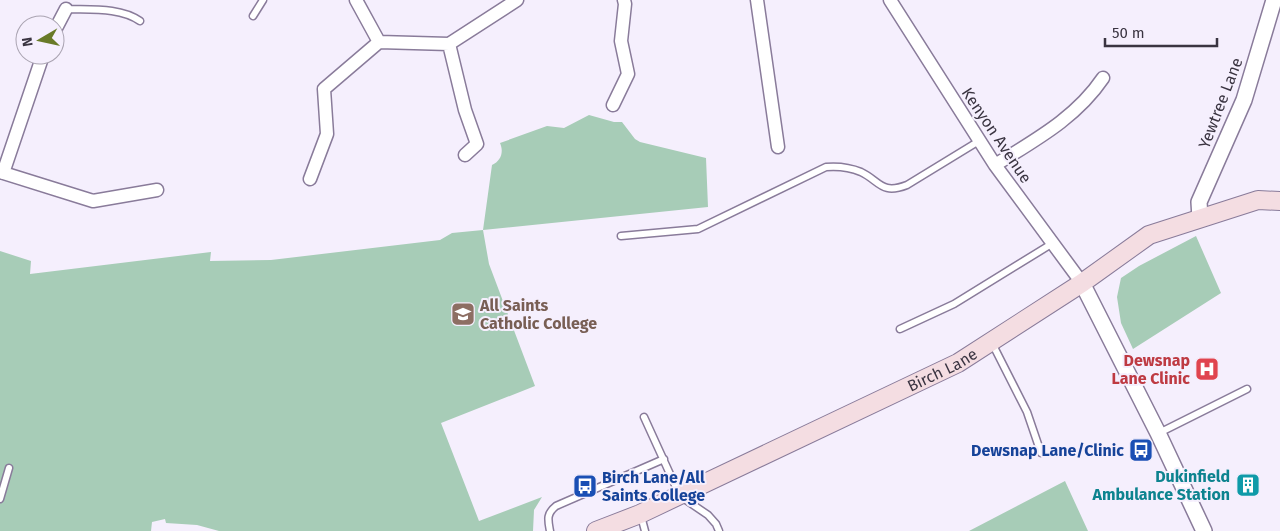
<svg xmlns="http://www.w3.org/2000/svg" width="1280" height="531" viewBox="0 0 1280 531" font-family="'Fira Sans',sans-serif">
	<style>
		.green { fill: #a7ccb7 }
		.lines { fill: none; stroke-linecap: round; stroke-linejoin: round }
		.service-casing { stroke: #897b9a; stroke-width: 9 }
		.minor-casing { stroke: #897b9a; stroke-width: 15 }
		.tertiary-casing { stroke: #897b9a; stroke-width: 18 }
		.secondary-casing { stroke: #897b9a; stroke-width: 20 }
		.service { stroke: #fff; stroke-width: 6 }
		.minor { stroke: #fff; stroke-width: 12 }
		.tertiary { stroke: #fff; stroke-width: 15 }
		.secondary { stroke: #f4dde2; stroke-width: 18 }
		.labels { text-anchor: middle; stroke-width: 4; stroke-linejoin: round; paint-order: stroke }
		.street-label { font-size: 16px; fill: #3a3441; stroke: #f5effd }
		.education-label { font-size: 16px; font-weight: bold; fill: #785e54; stroke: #f5effd; text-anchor: start }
		.health-label { font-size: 16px; font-weight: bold; fill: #be3a42; stroke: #f5effd; text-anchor: end }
		.transit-label { font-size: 16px; font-weight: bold; fill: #164399; stroke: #f5effd; text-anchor: end }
		.culture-label { font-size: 16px; font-weight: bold; fill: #0d838f; stroke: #f5effd; text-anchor: end }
	</style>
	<rect width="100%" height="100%" fill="#f5effd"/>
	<!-- green -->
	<path class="green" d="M589,115l25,7h8l13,17 5,3 66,16 2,49 -225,23 6,34 46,122 -94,37 38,98 63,-24 -8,13 -1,21h-314l-22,-6 -31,-2 -1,-4 -13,3 -1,9h-151v-280l31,10 -1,13 181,-22 -1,9 61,-1 169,-20 12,-7 31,-3 9,-65c9,-4 12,-13 8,-22l47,-17 17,2z
		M1196,236l25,57 -88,56 -12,-26 -4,-26 4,-19 18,-12z
		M1065,481l23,50h-119z"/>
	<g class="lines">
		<!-- service casing -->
		<g class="service-casing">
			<path id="service" d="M66,9c24,1 54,-2 74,12
				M253,16l10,-16
				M621,236l77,-7 128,-62c12,-1 23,0 35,5 19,9 20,23 46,13l72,-44
				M900,329l54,-25 99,-61
				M992,343l35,69 14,41
				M644,417l36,79 28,19 8,9 3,7
				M1159,433l88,-44
				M0,499l9,-31
				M641,516l4,15
				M550,531c-2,-11 -4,-17 6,-25l108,-47"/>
		</g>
		<!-- minor casing -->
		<g class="minor-casing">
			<path id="minor" d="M356,0l23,42
				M757,0l21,147
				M890,0l105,165 87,118
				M55,30l11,-21
				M379,42l70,2 68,-44
				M449,44l16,66 12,34 -12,11
				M613,105l15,-31 -7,-33 4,-37 -1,-4
				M995,165c40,-25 81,-47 108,-87
				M0,172l93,29 64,-11
				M3,173l40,-118
				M310,179l17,-45 -3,-45 55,-47"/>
		</g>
		<!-- tertiary casing -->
		<g class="tertiary-casing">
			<path id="tertiary" d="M1200,218l-1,-16 45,-102 30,-100
				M1082,283l76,150 46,98"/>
		</g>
		<!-- secondary casing -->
		<g class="secondary-casing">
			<g id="secondary">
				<path id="s1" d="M596,531l44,-17 318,-151 124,-80 67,-48 109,-35 22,1"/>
			</g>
		</g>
		<!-- service -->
		<use href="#service" class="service"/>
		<!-- minor -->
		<use href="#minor" class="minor"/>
		<!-- tertiary -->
		<use href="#tertiary" class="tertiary"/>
		<!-- secondary -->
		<use href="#secondary" class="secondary"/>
	</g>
	<!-- icons -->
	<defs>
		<g id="school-square" transform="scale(1.25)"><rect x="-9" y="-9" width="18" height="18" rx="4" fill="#8d6e63" stroke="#f5effd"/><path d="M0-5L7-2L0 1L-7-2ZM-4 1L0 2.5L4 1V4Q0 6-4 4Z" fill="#fff"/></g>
		<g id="hospital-square" transform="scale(1.25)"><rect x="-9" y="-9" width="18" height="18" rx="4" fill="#e0444e" stroke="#f5effd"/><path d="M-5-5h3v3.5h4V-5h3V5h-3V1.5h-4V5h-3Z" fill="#fff"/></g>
		<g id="bus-square" transform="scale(1.25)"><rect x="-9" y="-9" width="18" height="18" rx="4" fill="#1a4fb4" stroke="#f5effd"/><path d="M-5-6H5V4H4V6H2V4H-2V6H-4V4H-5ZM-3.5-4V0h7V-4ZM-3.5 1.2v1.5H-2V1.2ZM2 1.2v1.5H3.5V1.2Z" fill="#fff"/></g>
		<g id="building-square" transform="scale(1.25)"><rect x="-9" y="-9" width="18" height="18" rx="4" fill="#0f9aa8" stroke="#f5effd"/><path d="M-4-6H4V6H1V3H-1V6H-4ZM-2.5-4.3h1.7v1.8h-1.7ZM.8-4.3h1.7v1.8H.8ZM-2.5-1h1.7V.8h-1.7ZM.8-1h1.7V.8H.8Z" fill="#fff"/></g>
	</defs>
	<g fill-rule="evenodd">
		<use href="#school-square" x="463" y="314"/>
		<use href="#hospital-square" x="1207" y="369"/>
		<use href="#bus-square" x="1141" y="450"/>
		<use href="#building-square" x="1248" y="485"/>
		<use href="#bus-square" x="585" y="486"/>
	</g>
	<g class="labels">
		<!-- street labels -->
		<g class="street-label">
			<text transform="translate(1220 103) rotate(-69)" y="6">Yewtree Lane</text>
			<text transform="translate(997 135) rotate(56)" y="6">Kenyon Avenue</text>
			<text dy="6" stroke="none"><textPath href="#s1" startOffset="382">Birch Lane</textPath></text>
		</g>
		<!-- education labels -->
		<g class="education-label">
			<text x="480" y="311">All Saints<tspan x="480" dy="18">Catholic College</tspan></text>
		</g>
		<!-- health labels -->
		<g class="health-label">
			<text x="1190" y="366">Dewsnap<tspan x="1190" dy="18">Lane Clinic</tspan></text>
		</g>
		<!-- transit labels -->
		<g class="transit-label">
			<text x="1124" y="456">Dewsnap Lane/Clinic</text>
			<text x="602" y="483" text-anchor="start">Birch Lane/All<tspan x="602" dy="18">Saints College</tspan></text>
		</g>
		<!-- culture labels -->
		<g class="culture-label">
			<text x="1230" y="482">Dukinfield<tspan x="1230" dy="18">Ambulance Station</tspan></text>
		</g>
	</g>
	<!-- north arrow -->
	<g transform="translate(40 40) rotate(261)"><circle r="24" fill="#f5effd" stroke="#aaa4b2"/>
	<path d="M0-4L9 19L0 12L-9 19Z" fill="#697a28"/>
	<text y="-8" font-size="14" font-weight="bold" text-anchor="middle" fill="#3a3441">N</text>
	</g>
	<!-- scale -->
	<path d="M1105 38v8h112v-8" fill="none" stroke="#3a3441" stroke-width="2.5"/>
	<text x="1112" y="38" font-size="15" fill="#3a3441" stroke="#f5effd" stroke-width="4" paint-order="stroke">50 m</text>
</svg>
